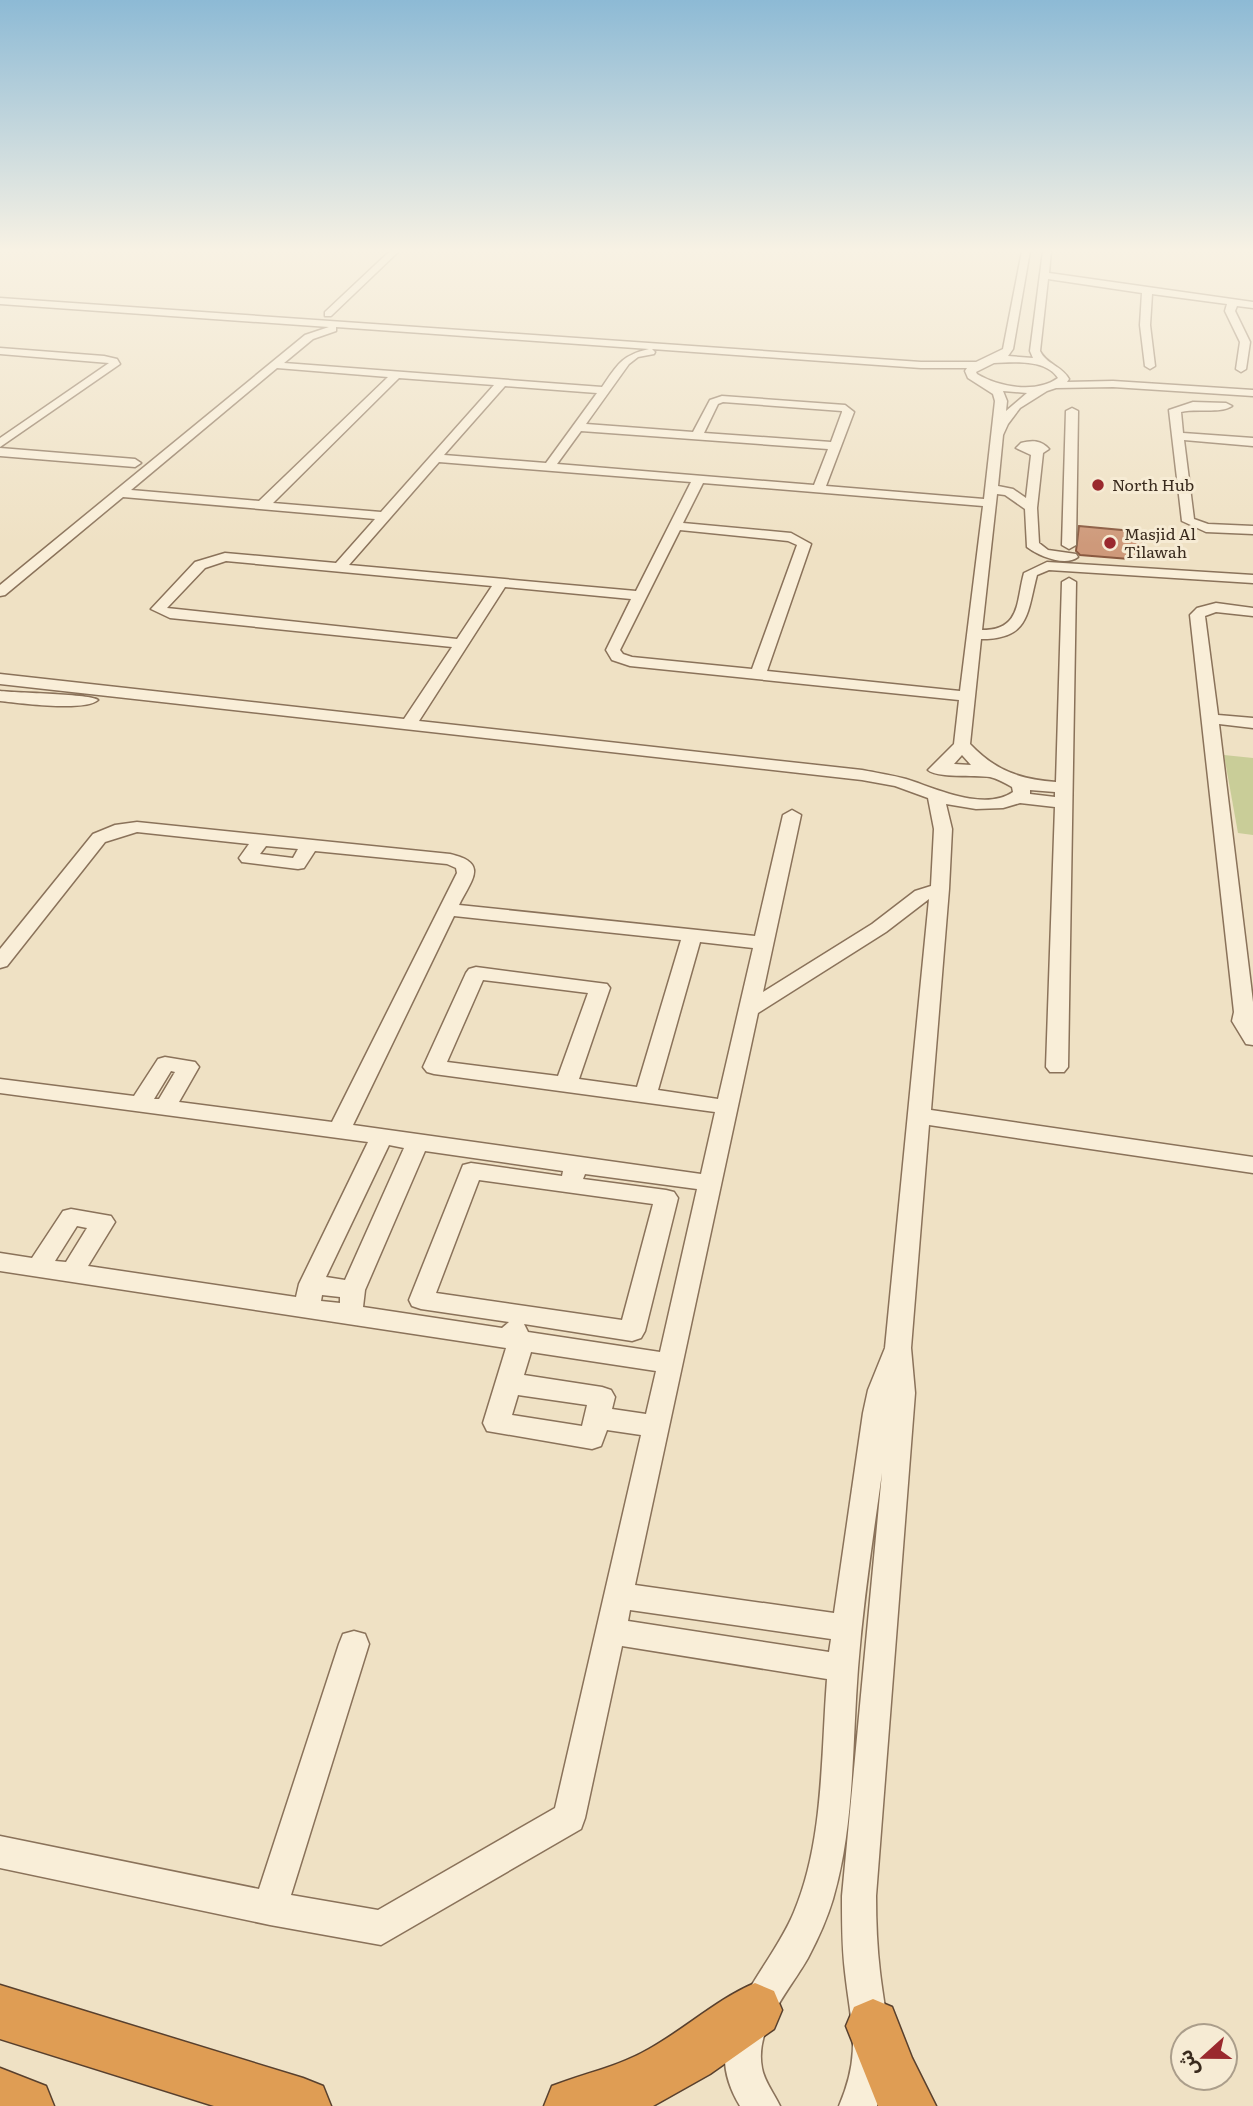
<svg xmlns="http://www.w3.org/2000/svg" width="1253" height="2106" viewBox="0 0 1253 2106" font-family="Literata,'Noto Sans Arabic',serif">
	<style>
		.green { fill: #c9cd98 }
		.building { fill: #ce997a; stroke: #8a5a40; stroke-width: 2 }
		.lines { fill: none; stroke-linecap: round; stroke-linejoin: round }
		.minor-casing { stroke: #8a725a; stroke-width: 3 }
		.highway-casing { stroke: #58402e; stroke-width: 3 }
		.minor { fill: #f9eed8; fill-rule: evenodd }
		.highway { fill: #df9d54; fill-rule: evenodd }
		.poi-dot { fill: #9a292e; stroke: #f6ebd4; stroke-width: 2.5 }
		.labels { text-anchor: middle; stroke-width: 6; stroke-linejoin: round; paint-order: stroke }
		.far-poi-label { font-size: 16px; fill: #3a2b1e; stroke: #f6ebd4; text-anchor: start }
	</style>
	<rect width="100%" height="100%" fill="#efe1c4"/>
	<!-- green -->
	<path class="green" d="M1224,755l29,3v77l-15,-2z"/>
	<!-- building -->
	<path class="building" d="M1079,526l64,6 1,24 -15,3 -49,-4 -4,-4z"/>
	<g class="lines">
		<!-- minor casing -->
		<g class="minor-casing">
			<path id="minor" d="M390,251h9l-68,65h-6v-4z
				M1022,251h8l-17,98 -5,7 25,2 -3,-7 13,-100h8l-2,22 204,29v6l-16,-2 -2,5 15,31 -4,27 -5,3 -5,-3 4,-27 -15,-31 2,-7 -75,-10 -2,31 5,41 -5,3 -5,-3 -5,-41 2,-32 -94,-14 -8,72c6,13 22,15 29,28l-2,3 46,-1 140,9v6l-140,-9 -57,1 -9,3 -27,17 -12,16 -5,11 -5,51 15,3 13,9 5,-43 -15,-7 5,-5c11,-3 20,-3 28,6l-6,4 -6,55 2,35 9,7 28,4 2,3c-13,10 -39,-1 -51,-10l-2,-38 -20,-14 -8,-1 -15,136c39,0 34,-28 42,-57l23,-11 206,13v8l-204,-13 -12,5c-10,38 -7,64 -56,64l-11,105c26,27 49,35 86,38l6,-200 7,-4 7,4 -8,485 -4,5h-14l-4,-5 9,-260 -35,-4 -17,5 -27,1 -30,-5 6,25 -3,60 -18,221 322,47v16l-324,-48 -18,223 4,45 -39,503c0,26 1,51 4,76 6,51 18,85 -3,134h-38c23,-54 12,-79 6,-134 -3,-25 -3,-50 -3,-76l40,-423c-9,64 -19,129 -24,195 -6,76 -3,156 -25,231 -6,20 -15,40 -25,59 -18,32 -54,70 -46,110 2,13 12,25 18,38h-40c-11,-18 -18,-40 -14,-61 10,-50 49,-87 68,-133 30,-71 27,-157 33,-233l-205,-33 -37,172 -4,11 -200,116 -111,-20 -270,-57v-32l259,53 80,-245 4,-10 11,-3 11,3 4,10 -78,251 87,15 177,-102 86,-373 -34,-5 -6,16 -9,3 -105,-18 -4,-8 23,-75 -506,-77v-18l32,5 31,-47 8,-2 40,7 4,6 -27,44 208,31 3,-13 69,-142 -368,-49v-14l134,17 24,-37 7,-2 30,5 4,5 -20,35 153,20 125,-249 -1,-5 -9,-4 -132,-13 -11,17 -6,1 -56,-7 -3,-4 10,-14 -112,-12 -32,10 -98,124 -7,2v-19l93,-115 22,-9 22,-3 313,32c39,9 22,25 9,51l296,31 28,-121 9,-5 9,5 -38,177 109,-68 43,-33 16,-5 3,-57 -6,-31 -33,-12 -33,-6 -862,-96v-10l404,45 48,-72 -282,-29 -19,-9 44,-47 30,-9 111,10 39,-44 -252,-22 -118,98 -5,1v-11l305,-250 24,-8 -329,-23v-6l921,64h55l27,-13zM336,327l313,22c-27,6 -32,16 -47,38l-318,-24 29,-24 23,-8zM652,349l269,19h46l-2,3 3,7 25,16 2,7 -11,98 -158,-13 28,-74 -9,-7 -123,-9 -12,4 -17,32 -107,-8 43,-60 9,-7 16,-3 1,-2zM994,363c20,-1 52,-4 64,15 -22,16 -59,9 -81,-4l-1,-2zM277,368l111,9 -129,124 -128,-11zM399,378l95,7 -113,127 -108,-9zM505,386l92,7 -51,70 -102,-8zM1003,391l24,2 -21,18 1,-10zM723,402l119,9v1l-11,30 -127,-9 14,-29zM581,431l247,18 -14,36 -257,-21zM439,462l252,20 -55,109 -287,-26zM703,483l280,23 -23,185 -193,-20 44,-127 -20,-11 -108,-10zM680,530l108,11 9,4 -45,124 -120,-12 -9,-3 -3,-4zM226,561l266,25 -35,53 -290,-31 38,-40zM505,587l126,12 -25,51 6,10 18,6 329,34 -5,44 -26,26c8,8 47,5 62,7 8,2 15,6 22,10l1,5c-29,20 -78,-4 -107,-13 -14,-4 -29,-6 -44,-9l-443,-49zM962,755l9,10 -17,-1zM1030,790l25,2v5l-25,-3zM266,846l32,3 -5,9 -33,-4zM929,899l-44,449 -17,42 -5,23 -29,200 -199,-28 123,-572 128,-81zM454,916l227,24 -44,147 -58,-8 31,-91 -3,-4 -131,-17 -7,2 -3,4 -43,94 4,5 7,2 281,38 -14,62 -348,-49zM700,942l53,6 -35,151 -60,-9zM483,980l105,13 -30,83 -111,-14zM171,1071l4,1 -16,27h-5zM389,1145l15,3 -59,132 -19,-3zM425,1151l138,20 -1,5 -91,-13 -8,2 -54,135 3,6 9,3 88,13 -7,6 -139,-21 2,-17zM585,1174l112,15 -37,163 -132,-20 -4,-8 108,17 9,-3 4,-7 33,-133 -4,-6 -8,-2 -83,-11zM479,1180l174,24 -31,116 -186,-27zM77,1226l10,2 -21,34 -11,-1zM322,1295l18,2v6l-19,-2zM531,1352l125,19 -10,43 -34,-5 3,-12 -4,-7 -9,-3 -78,-12zM518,1395l69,10 -5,21 -70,-11zM630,1610l201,29 -2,13 -201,-31z
				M0,348l104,8 13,3 3,5 -120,83v-9l109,-75 -109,-9z
				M1193,402l33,1 6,3c-12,8 -36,2 -51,6l2,21 70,5v8l-69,-6 10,79 14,5 45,2v8l-47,-2 -24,-11 -13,-111z
				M1072,408l6,3 -2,134 -7,4 -7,-4 4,-134z
				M0,448l135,11 6,4 -6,4 -135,-11z
				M1216,603l37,5v8l-37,-4 -11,4 13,99 35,3v10l-34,-4 34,278v43l-7,-1 -14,-23 2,-9 -44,-397 7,-7z
				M0,691c16,2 92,3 98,9 -13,12 -79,3 -98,1z"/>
		</g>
		<!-- highway casing -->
		<g class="highway-casing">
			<path id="highway" d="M755,1983l19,8 8,19 -8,19 -64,45 -57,32h-109l8,-20c33,-13 66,-19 97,-37 36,-20 68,-50 106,-66z
				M0,1985l303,93 20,8 8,20h-117l-214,-67z
				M873,1999l19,8 20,51 24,48h-58l-32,-80 8,-19z
				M0,2068l46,18 8,20h-54z"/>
		</g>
		<!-- minor -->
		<use href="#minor" class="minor"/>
		<!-- highway -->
		<use href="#highway" class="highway"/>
	</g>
	<!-- sky -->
	<linearGradient id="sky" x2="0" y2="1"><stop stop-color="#8dbad5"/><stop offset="0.46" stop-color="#f8f2e4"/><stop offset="1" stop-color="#f8f2e4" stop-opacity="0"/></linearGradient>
	<rect width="1253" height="545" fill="url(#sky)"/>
	<!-- markers -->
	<g class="poi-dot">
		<circle cx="1098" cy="485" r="7"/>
		<circle cx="1110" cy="543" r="7"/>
	</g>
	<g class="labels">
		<!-- far-poi labels -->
		<g class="far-poi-label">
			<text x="1112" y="491">North Hub</text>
			<text x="1124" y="540">Masjid Al<tspan x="1124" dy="18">Tilawah</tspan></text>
		</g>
	</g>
	<!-- north arrow -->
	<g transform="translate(1204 2057) rotate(249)"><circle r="33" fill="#f6ebd4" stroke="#ab9e8b" stroke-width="2"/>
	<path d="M0-5L12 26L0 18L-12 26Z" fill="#9a292e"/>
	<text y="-10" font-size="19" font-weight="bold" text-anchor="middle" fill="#3a2b1e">ش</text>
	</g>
</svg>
